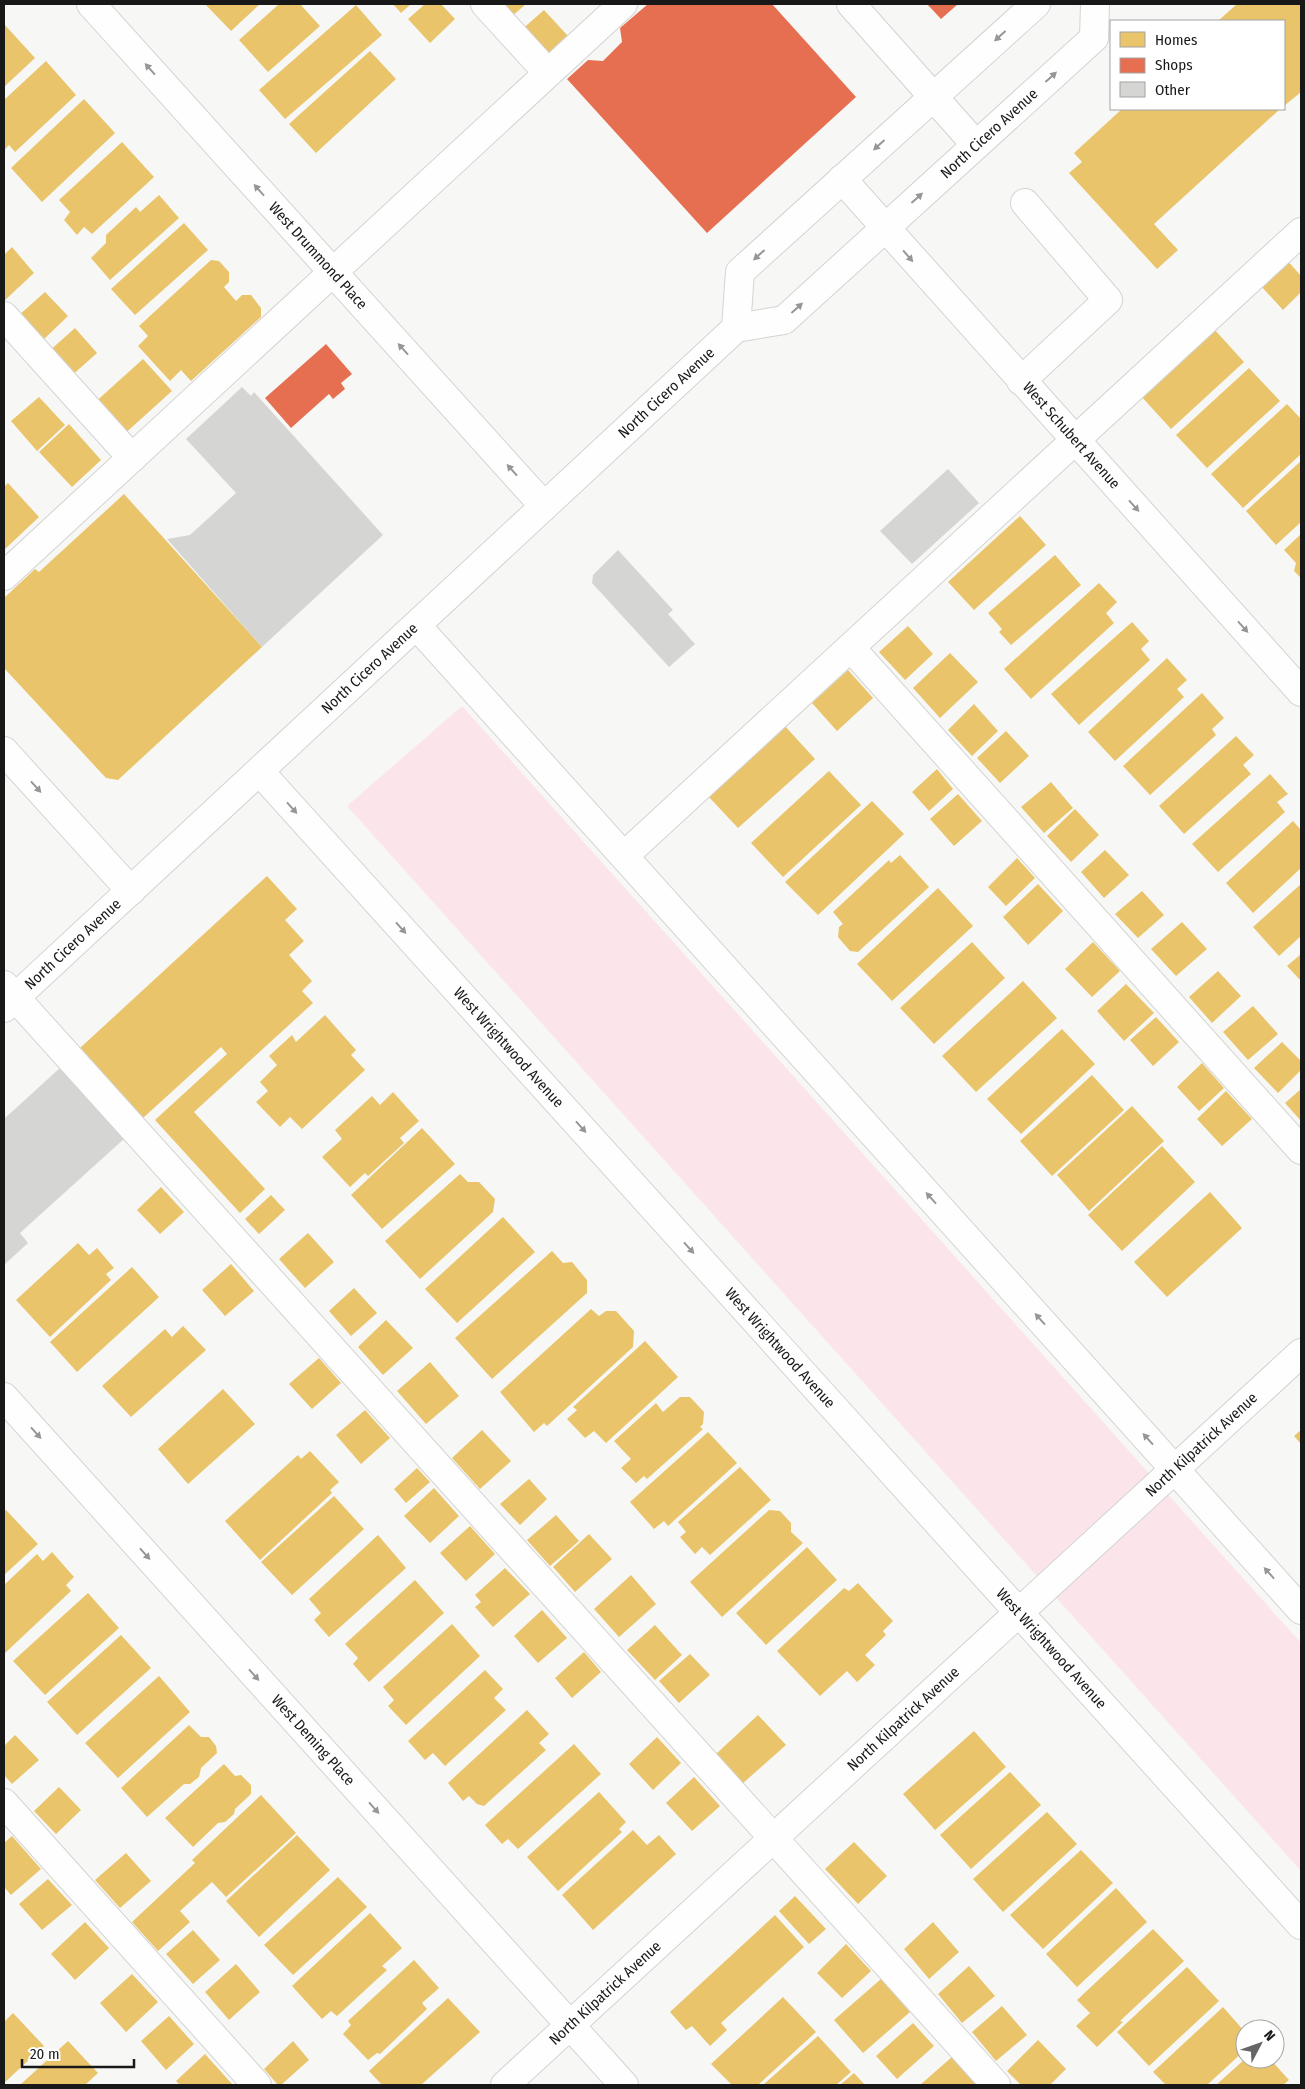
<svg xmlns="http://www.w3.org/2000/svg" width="1305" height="2089" viewBox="0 0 1305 2089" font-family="'Fira Sans Condensed',sans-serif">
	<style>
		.green { fill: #fbe5ea }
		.homes { fill: #e9c46a }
		.shops { fill: #e76f51 }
		.building { fill: #d5d6d4 }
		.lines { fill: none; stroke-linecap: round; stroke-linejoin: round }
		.minor-casing { stroke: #d3d4d2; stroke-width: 30 }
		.major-casing { stroke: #d3d4d2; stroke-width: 30 }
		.minor { stroke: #fefefe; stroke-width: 28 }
		.major { stroke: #fefefe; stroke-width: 28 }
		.oneway { fill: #969696 }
		.labels { text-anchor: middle; stroke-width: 5; stroke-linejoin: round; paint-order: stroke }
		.street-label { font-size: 15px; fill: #171817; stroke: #fff }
	</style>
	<rect width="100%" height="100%" fill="#f7f8f6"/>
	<!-- green -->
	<path class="green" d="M462,706l839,937v228l-954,-1065z"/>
	<!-- homes -->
	<path class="homes" d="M205,4h55l-29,27z
		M277,4h23l20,22 -52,46 -29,-32 39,-35z
		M393,4h18l-10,9z
		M425,4h16l14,15 -25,24 -22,-24z
		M498,4h28l-15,13z
		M1237,4h64v88l-17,14v-85h-66z
		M356,5l26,30 -97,84 -26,-29z
		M544,10l24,26 -24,23 -25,-27z
		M4,24l31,34 -31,29z
		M370,51l26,28 -80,74 -27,-29z
		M46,61l30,34 -61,57 -6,-7 -5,5v-50z
		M84,99l31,34 -73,69 -31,-34z
		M1122,109h158l-126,115 24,26 -21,19 -88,-96 13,-11 -8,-9z
		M122,142l32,35 -62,57 -8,-7 -7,8 -13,-15 6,-8 -11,-12z
		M159,195l20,23 -69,62 -19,-22 15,-15v-8l30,-28 4,5z
		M184,223l24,27 -73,65 -24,-26z
		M12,247l22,26 -30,28v-46z
		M211,260l8,1 10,11v10l-5,5 12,14 6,-6h9l10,13v9l-70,64 -10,-11 -11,11 -32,-35 10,-10 -9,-10z
		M1287,260l14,16v16l-18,18 -23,-25z
		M45,292l23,24 -27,26 -23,-26z
		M75,328l22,25 -28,25 -22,-25z
		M1214,329l30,33 -73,67 -31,-34z
		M143,359l29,32 -51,46 -29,-32z
		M1249,368l31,33 -73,67 -31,-33z
		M39,397l26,28 -28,26 -26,-30z
		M1287,404l14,15v35l-58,54 -32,-34z
		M69,424l32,36 -29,27 -33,-35z
		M1301,461v61l-25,23 -30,-34z
		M8,483l31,34 -35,33v-63z
		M124,494l138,153 -144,133 -12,-2 -102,-110v-70l31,-29 4,3z
		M1020,516l26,29 -72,65 -26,-28z
		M1301,534v44l-7,-7 2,-8 -12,-13z
		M1055,555l26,30 -70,60 -12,-13 3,-3 -14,-16z
		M1099,583l18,19 -11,11 8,10 -83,76 -27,-30z
		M1132,622l17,19 -8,8 9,11 -71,65 -28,-31z
		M908,626l25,28 -28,26 -26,-28z
		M950,653l28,29 -38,36 -27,-30z
		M1167,658l20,22 -10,9 7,8 -69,64 -27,-29z
		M848,670l25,28 -36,33 -25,-28z
		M1202,693l22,25 -12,11 4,6 -66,60 -27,-29z
		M974,704l24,27 -26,25 -24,-26z
		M784,725l31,34 -77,69 -31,-33z
		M1006,731l23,25 -29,27 -23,-25z
		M1236,736l18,19 -11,10 8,9 -67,60 -25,-28z
		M937,769l16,20 -24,22 -17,-19z
		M829,771l32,34 -78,72 -32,-34z
		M1270,774l18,20 -11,8 8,10 -67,60 -26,-28z
		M1051,782l22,26 -29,25 -23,-26z
		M958,794l24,27 -28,25 -24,-27z
		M872,801l32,33 -86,81 -33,-33z
		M1075,809l24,26 -28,27 -24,-26z
		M1293,821l8,9v38l-48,45 -27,-30z
		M1105,850l24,25 -25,23 -23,-26z
		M900,855l29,32 -71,65 -8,-1 -12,-14 1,-10 4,-3 -10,-12 56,-52 2,3z
		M1017,858l18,20 -29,28 -18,-19z
		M267,876l30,33 -12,11 19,21 -15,14 23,26 -10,10 11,12 -119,109 71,77 -25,24 -85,-93 72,-66 -6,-7 -78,71 -63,-70z
		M1038,884l25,27 -35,34 -25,-28z
		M1301,884v52l-22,20 -26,-29z
		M938,888l35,38 -81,75 -35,-37z
		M1142,891l22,24 -26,23 -23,-24z
		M1182,922l25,27 -31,27 -25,-27z
		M972,942l33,36 -71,66 -34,-36z
		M1093,942l27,29 -28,26 -27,-28z
		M1301,954v27l-14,-15z
		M1218,971l23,25 -29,27 -23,-26z
		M1023,981l34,37 -81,74 -34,-36z
		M1126,984l28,29 -30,28 -27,-30z
		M1253,1006l25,28 -30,26 -25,-28z
		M325,1015l31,35 -5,5 14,15 -63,59 -12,-12 -10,10 -24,-25 12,-11 -8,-9 17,-17 -8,-9 23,-21 4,7z
		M1156,1017l23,25 -26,24 -23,-26z
		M1062,1029l33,35 -74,70 -34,-35z
		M1282,1042l19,19v9l-23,23 -24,-25z
		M1202,1063l22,25 -25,23 -22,-24z
		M1092,1075l32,35 -72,66 -32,-35z
		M1301,1089v32l-16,-18z
		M1226,1091l26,28 -30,27 -25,-27z
		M393,1092l26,29 -19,17 4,5 -36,33 -3,-3 -15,14 -28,-30 20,-18 -7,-9 37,-34 8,9z
		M1132,1106l32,35 -75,70 -32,-36z
		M422,1128l33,36 -73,65 -31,-34z
		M1162,1146l33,36 -73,69 -34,-36z
		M460,1174l8,8h11l16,17 -2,13 -73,67 -35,-38z
		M161,1187l23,25 -24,22 -23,-24z
		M1210,1192l32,36 -75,69 -33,-35z
		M271,1195l14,15 -26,24 -14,-15z
		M503,1217l32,35 -78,71 -32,-34z
		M308,1233l26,29 -29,26 -26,-29z
		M78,1243l11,12 8,-7 17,20 -8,6 5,6 -61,57 -34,-37z
		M552,1251l11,12 9,-1 15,18v13l-95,86 -37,-41z
		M231,1264l23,27 -29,25 -23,-26z
		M132,1267l27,30 -82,75 -27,-30z
		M354,1288l23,25 -26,23 -22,-25z
		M591,1309l8,7 7,-5h10l18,20 -1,16 -86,79 -3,-3 -10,9 -34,-40z
		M386,1320l27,28 -30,27 -25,-28z
		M183,1326l23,24 -75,67 -29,-31 63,-57 7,8z
		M645,1341l33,36 -72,66 -12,-12 -9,7 -18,-19 10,-9 -4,-3z
		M319,1358l22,25 -29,26 -23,-25z
		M430,1362l29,34 -33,28 -29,-33z
		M223,1389l32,35 -67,60 -30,-35z
		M680,1397h10l14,15 -1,12 -3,3 3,2 -56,50 -3,-3 -8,7 -15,-15 10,-9 -17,-18 42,-38 7,9z
		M365,1410l25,28 -29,26 -25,-29z
		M482,1430l29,31 -31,28 -28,-31z
		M1301,1430v14l-7,-8z
		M708,1432l29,31 -69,63 -4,-5 -10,8 -24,-27z
		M310,1451l29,31 -9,8 2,3 -72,67 -35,-39 73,-66 3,4z
		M740,1467l31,33 -61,55 -8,-8 -7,7 -15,-17 6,-5 -8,-10z
		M417,1468l13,14 -24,21 -12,-14z
		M529,1479l18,20 -27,26 -20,-21z
		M434,1488l25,28 -29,27 -26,-27z
		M334,1496l30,33 -72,66 -31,-33z
		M6,1510l32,34 -34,31v-63z
		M769,1510l11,1 11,12v9l12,11 -81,74 -32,-35z
		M556,1515l23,26 -29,25 -23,-26z
		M470,1526l25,28 -29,27 -26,-28z
		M589,1534l23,25 -37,33 -22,-25z
		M378,1535l28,33 -77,69 -15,-17 7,-7 -12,-14z
		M807,1547l30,33 -71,65 -30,-32z
		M52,1552l22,25 -8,8 5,6 -67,63v-69l33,-31 6,7z
		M505,1568l25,26 -37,33 -18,-20 6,-5 -6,-7z
		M631,1575l25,29 -37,33 -25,-28z
		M415,1580l29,33 -75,69 -16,-18 5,-6 -13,-14z
		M858,1583l35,38 -10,10 3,4 -21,20 10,10 -18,17 -10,-11 -27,25 -43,-45 67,-63 5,3z
		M88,1593l31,35 -74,67 -32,-34z
		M542,1610l25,28 -29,25 -24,-27z
		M452,1624l28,32 -74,69 -18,-19 6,-6 -11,-13z
		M655,1625l27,30 -27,25 -28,-30z
		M121,1635l30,33 -74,67 -30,-33z
		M584,1652l17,20 -29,26 -17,-20z
		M690,1654l20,21 -31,28 -20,-22z
		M485,1670l18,19 -9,9 12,12 -61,56 -12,-13 -8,7 -17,-19z
		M159,1676l31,36 -72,66 -33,-35z
		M527,1710l22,24 -10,9 7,7 -62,56 -7,-2 -8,-8 -6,5 -15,-18z
		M758,1715l28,30 -44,39 -26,-30z
		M189,1725l12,12h8l7,9 1,7 -16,15 -2,9 -9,7h-6l-37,33 -26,-29z
		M974,1731l32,36 -71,63 -32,-36z
		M15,1735l24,25 -27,24 -8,-9v-29z
		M657,1737l24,26 -28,27 -24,-26z
		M574,1744l27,30 -83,75 -10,-10 -6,5 -17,-19z
		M224,1764l11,12 6,-1 10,10v9l-16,15 -1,5 -9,8 -7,1 -25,24 -28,-29z
		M1010,1772l31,33 -70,64 -31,-34z
		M694,1777l26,29 -28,25 -26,-28z
		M59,1787l22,23 -25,24 -22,-23z
		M599,1792l27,30 -7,7 3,3 -64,59 -31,-34z
		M261,1795l35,38 -70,64 -14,-15 -32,29 10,11 -32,29 -26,-29 63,-59 -3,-3z
		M1047,1812l30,32 -74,68 -30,-33z
		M633,1830l14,15 12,-10 17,19 -83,76 -31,-35z
		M297,1835l33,35 -71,67 -33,-36z
		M12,1836l29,33 -30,26 -7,-8v-44z
		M854,1842l33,34 -29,28 -33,-35z
		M1081,1850l32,33 -70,66 -33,-34z
		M126,1853l25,28 -31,27 -25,-28z
		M338,1877l29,30 -74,68 -29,-30z
		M48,1879l24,26 -30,25 -23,-26z
		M1116,1888l31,34 -70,65 -31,-33z
		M795,1896l31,33 -17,15 -30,-33z
		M370,1913l32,35 -20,18 5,4 -50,46 -6,-5 -9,8 -30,-33z
		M775,1915l29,32 -83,76 6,7 -17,16 -18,-20 -6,4 -16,-18z
		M85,1922l24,26 -34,32 -24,-26z
		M933,1922l26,30 -30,27 -25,-30z
		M1153,1929l31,32 -64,60 3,1 -26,25 -21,-21 14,-13 -13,-13z
		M193,1930l27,30 -27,24 -27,-30z
		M846,1944l25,27 -29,27 -25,-25z
		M414,1960l25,28 -17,15 5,6 -47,45 -3,-1 -9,7 -25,-26 8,-9 -3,-4z
		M236,1964l24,28 -31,28 -24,-28z
		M969,1966l26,30 -33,27 -24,-29z
		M1187,1967l32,34 -70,65 -32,-34z
		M132,1974l26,28 -32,30 -26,-29z
		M881,1979l29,33 -47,41 -29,-33z
		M783,1997l33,35 -58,53h-26l-21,-21z
		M448,1998l32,34 -59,53h-39l-13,-14z
		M1002,2006l25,29 -31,26 -24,-29z
		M1223,2007l22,25v18l-38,35h-41l-13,-13z
		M13,2013l31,33 -40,37v-61z
		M169,2016l25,28 -28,26 -25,-29z
		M913,2023l21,23 -37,33 -21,-23z
		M818,2036l33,36 -15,13h-73z
		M1038,2040l28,29 -16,16h-29l-14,-14z
		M68,2041l30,32 -13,12h-65z
		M293,2041l16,19 -28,25h-3l-14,-16z
		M205,2054l27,30 -2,1h-50l-4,-4z
		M953,2056l23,27 -3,2h-53z
		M1245,2059h25l19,21 -6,5h-67z
		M854,2073l11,12h-25z"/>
	<!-- shops -->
	<path class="shops" d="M648,4h124l84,93 -149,136 -140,-154 21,-19 15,1 19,-19 -2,-14z
		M927,4h31l-17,15z
		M326,344l26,30 -11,9 4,6 -12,10 -4,-5 -38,34 -26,-30z"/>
	<!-- building -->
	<path class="building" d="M242,387l9,9 3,-4 129,143 -121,112 -95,-108 23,-4 46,-42 -50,-54z
		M948,469l31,34 -67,61 -32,-33z
		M618,550l55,60 -5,4 27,30 -26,23 -77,-84 1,-8z
		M61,1067l64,71 -105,95 8,10 -24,22v-146z"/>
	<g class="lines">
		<!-- minor casing -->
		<g class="minor-casing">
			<g id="minor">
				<path id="s1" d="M91,4l453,502"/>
				<path d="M485,4l63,69"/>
				<path d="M851,4l125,141"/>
				<path id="s2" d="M842,179l459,513"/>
				<path d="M4,316l128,142"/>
				<path d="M1021,381l87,-81 -83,-97"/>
				<path d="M4,576l619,-572"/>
				<path d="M417,626l884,984"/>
				<path d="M851,648l450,502"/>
				<path d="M4,751l127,140"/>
				<path id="s3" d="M260,772l1041,1153"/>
				<path d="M624,856l677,-624"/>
				<path d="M4,985l992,1100"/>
				<path id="s4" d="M4,1397l620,688"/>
				<path d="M4,1803l253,282"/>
				<path id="s5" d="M505,2085l796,-732"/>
			</g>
		</g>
		<!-- major casing -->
		<g class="major-casing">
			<g id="major">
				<path d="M736,328l4,-56 296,-268"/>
				<path id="s6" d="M4,1008l732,-680 48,-8 310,-282 1,-34"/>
			</g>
		</g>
		<!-- minor -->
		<use href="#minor" class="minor"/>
		<!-- major -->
		<use href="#major" class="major"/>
	</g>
	<!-- one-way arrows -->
	<defs><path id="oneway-solid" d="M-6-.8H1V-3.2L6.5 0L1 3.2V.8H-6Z" transform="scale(1.25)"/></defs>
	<g class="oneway">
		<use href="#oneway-solid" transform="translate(1000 36) rotate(138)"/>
		<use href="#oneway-solid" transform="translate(150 69) rotate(-132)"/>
		<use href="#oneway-solid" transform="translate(1051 77) rotate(-42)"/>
		<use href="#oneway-solid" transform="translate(879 145) rotate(138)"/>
		<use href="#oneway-solid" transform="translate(259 190) rotate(-132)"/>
		<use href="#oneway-solid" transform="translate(917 198) rotate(-42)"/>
		<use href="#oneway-solid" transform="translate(759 255) rotate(138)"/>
		<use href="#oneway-solid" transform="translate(908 256) rotate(49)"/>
		<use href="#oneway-solid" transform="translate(797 308) rotate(-42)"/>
		<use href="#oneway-solid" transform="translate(403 349) rotate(-132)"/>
		<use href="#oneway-solid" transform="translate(512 470) rotate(-132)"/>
		<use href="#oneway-solid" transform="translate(1134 506) rotate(48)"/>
		<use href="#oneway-solid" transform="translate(1243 627) rotate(48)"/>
		<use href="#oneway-solid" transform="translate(36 787) rotate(48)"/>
		<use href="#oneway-solid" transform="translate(292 808) rotate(48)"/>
		<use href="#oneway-solid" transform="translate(401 928) rotate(48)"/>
		<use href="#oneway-solid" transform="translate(581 1127) rotate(48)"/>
		<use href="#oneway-solid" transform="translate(931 1198) rotate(-132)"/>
		<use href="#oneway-solid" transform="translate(689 1248) rotate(48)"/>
		<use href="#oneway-solid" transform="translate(1040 1319) rotate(-132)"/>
		<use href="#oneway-solid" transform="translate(36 1433) rotate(48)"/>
		<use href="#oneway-solid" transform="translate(1148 1439) rotate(-132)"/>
		<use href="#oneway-solid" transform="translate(145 1554) rotate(48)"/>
		<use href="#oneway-solid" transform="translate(1269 1573) rotate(-132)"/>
		<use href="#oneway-solid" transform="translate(254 1675) rotate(48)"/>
		<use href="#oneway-solid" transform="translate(374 1808) rotate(48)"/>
	</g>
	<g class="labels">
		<!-- street labels -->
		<g class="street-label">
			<text dy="5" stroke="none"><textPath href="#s6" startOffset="1325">North Cicero Avenue</textPath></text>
			<text dy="5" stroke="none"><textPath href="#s1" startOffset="339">West Drummond Place</textPath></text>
			<text dy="5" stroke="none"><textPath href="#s6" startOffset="904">North Cicero Avenue</textPath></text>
			<text dy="5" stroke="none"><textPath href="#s2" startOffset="344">West Schubert Avenue</textPath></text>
			<text dy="5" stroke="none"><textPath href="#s6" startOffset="499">North Cicero Avenue</textPath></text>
			<text dy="5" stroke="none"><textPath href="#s6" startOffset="94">North Cicero Avenue</textPath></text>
			<text dy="5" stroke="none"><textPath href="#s3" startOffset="371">West Wrightwood Avenue</textPath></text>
			<text dy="5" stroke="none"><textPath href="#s3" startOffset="776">West Wrightwood Avenue</textPath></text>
			<text dy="5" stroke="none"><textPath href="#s5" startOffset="946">North Kilpatrick Avenue</textPath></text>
			<text dy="5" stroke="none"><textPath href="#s3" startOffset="1181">West Wrightwood Avenue</textPath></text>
			<text dy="5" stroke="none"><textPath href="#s5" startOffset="541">North Kilpatrick Avenue</textPath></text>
			<text dy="5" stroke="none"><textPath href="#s4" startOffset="462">West Deming Place</textPath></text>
			<text dy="5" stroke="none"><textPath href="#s5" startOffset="136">North Kilpatrick Avenue</textPath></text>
		</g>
	</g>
	<!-- border -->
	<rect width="1305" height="2089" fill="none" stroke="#171817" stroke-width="10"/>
	<!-- legend -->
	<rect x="1110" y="20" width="175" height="90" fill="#ffffff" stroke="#a2a3a2"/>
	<rect x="1120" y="32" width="25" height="15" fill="#e9c46a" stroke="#a2a3a2"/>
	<text x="1155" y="45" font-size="15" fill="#171817">Homes</text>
	<rect x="1120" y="58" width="25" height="15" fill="#e76f51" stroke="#a2a3a2"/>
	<text x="1155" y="70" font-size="15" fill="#171817">Shops</text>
	<rect x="1120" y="82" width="25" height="15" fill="#d5d6d4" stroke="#a2a3a2"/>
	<text x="1155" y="95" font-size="15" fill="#171817">Other</text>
	<!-- north arrow -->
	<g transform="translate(1260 2044) rotate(49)"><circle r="24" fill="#ffffff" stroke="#a2a3a2"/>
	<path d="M0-4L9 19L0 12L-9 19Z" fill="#656665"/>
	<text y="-8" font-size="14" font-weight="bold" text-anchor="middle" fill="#171817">N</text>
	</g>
	<!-- scale -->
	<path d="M22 2059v8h112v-8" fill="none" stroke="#171817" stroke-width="2.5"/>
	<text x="30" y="2059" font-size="15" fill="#171817" stroke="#ffffff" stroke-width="4" paint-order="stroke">20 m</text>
</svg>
